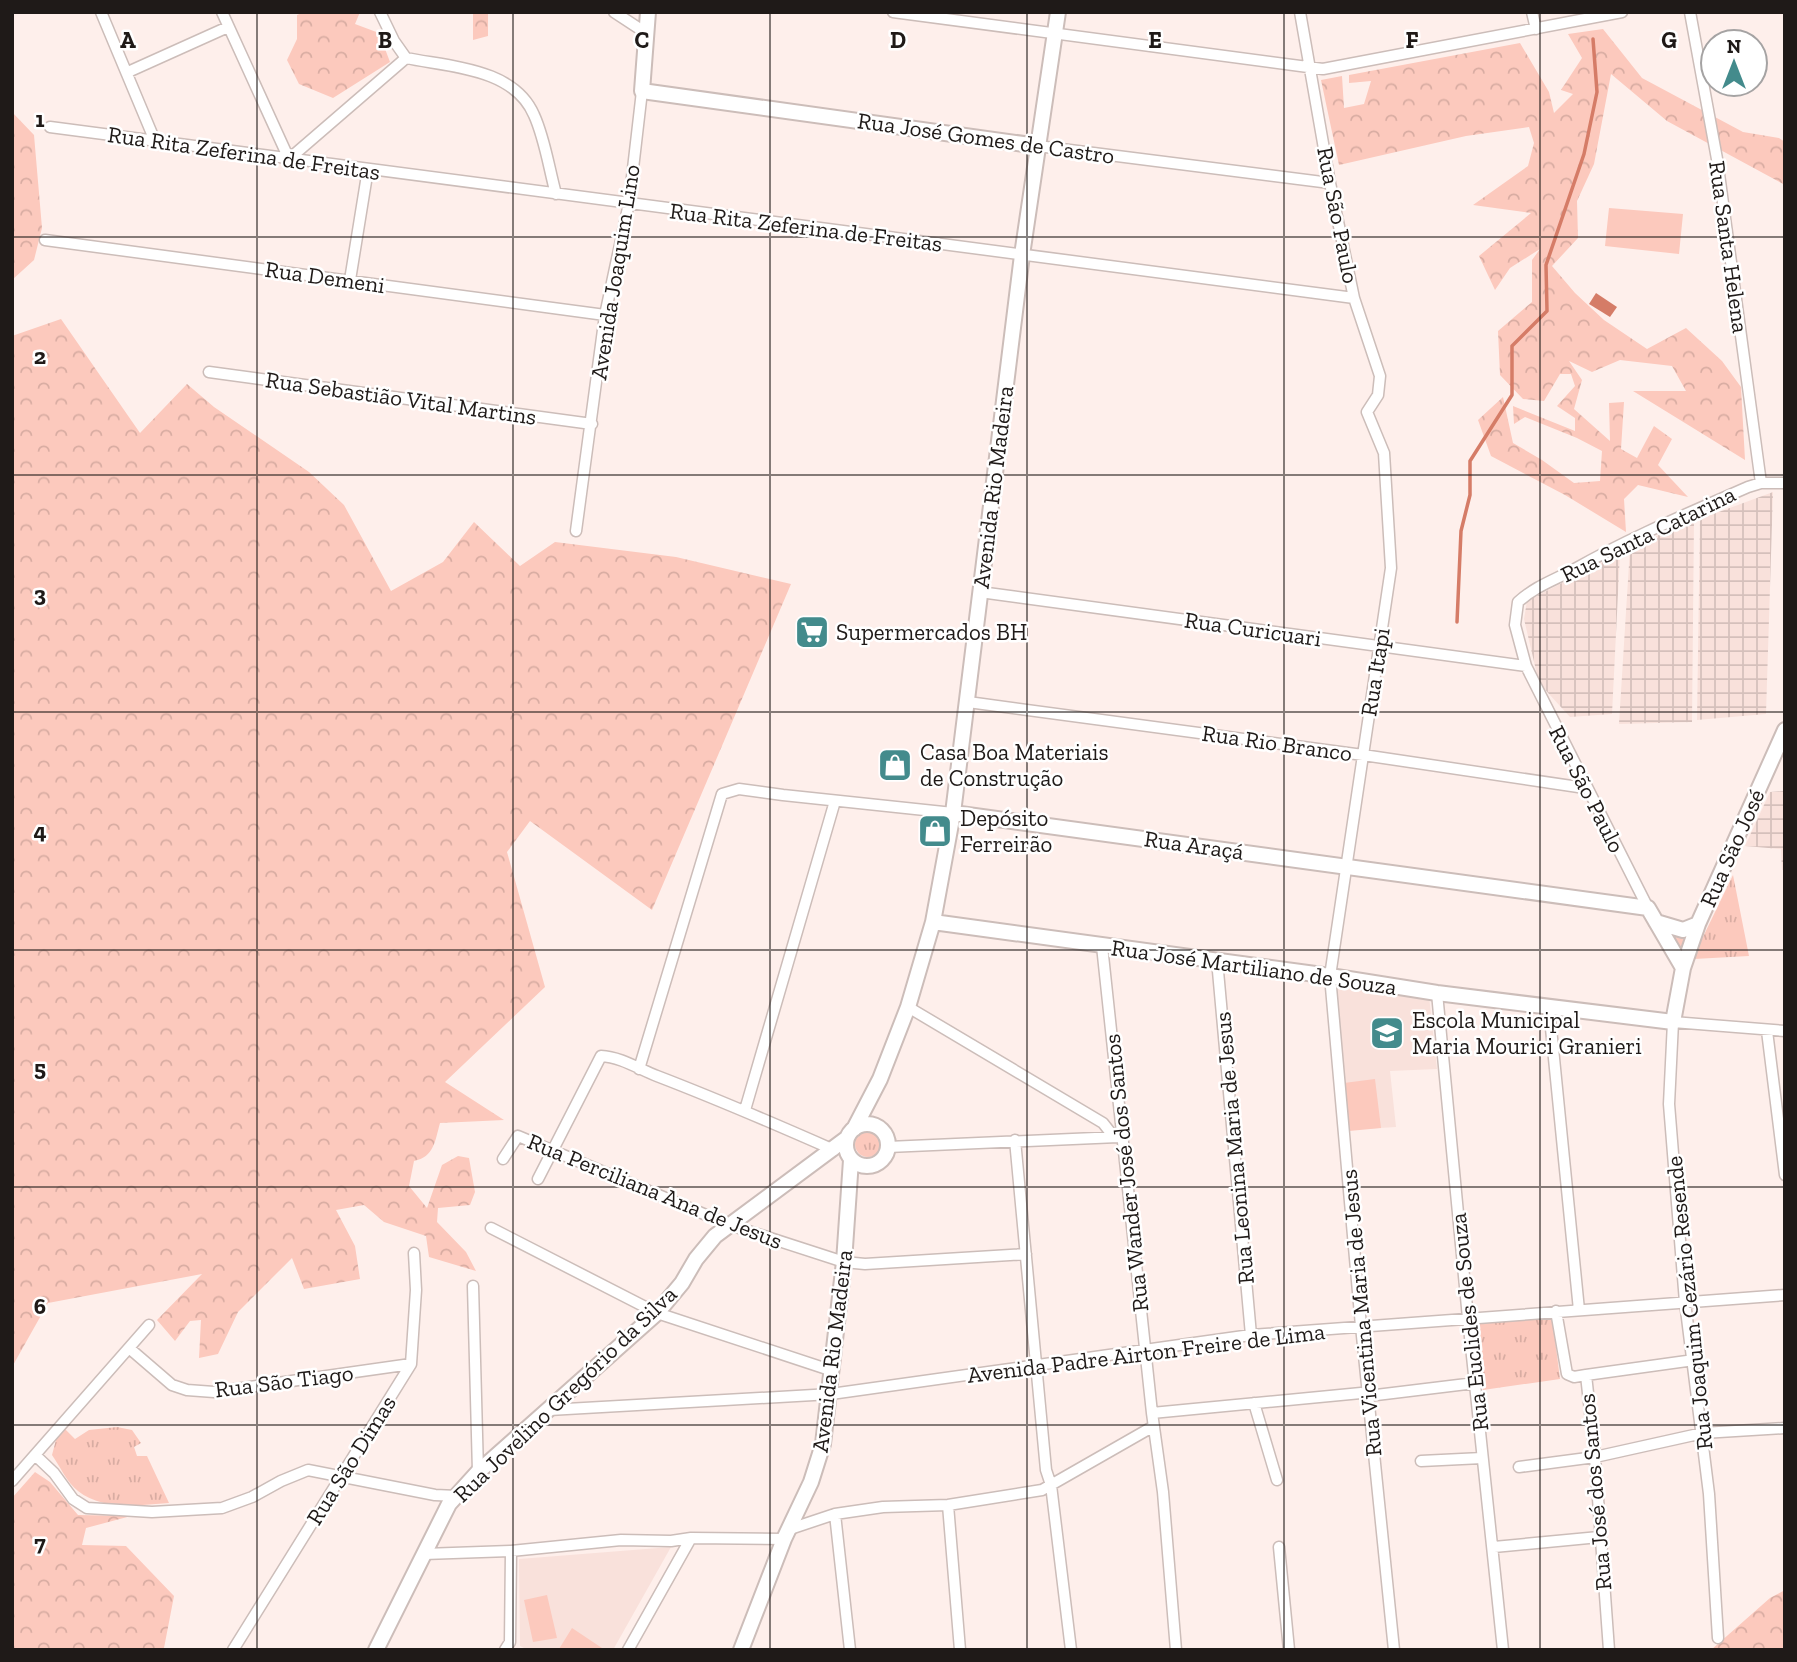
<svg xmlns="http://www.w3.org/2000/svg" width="1797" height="1662" viewBox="0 0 1797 1662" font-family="'Zilla Slab',serif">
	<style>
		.built { fill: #f9e1db }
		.industrial { fill: url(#industrial-grid) }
		.forest { fill: url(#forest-crowns) }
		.park { fill: url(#park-tufts) }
		.pitch { fill: #fcc9bd }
		.water { fill: #d57c67 }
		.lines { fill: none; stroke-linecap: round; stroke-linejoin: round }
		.stream { stroke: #d57c67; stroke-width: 3.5 }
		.street-casing { stroke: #ccbdb9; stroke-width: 13 }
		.secondary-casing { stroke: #ccbdb9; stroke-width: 18 }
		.street { stroke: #fff; stroke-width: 10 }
		.secondary { stroke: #fff; stroke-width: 14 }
		.grid { fill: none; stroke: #1f1a18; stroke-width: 2; stroke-opacity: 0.55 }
		.labels { text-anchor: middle; stroke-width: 5; stroke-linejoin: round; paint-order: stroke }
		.street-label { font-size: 23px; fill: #1f1a18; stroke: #fff }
		.poi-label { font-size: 23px; fill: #1f1a18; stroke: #fff; text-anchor: start }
		.grid-label { font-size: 23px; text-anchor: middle; font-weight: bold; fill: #1f1a18; stroke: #fff; stroke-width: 5; stroke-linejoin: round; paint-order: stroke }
	</style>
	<defs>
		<pattern id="industrial-grid" width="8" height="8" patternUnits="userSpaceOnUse" patternTransform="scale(1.75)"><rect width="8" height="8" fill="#f9e1db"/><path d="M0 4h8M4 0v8" fill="none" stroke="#d5c0bb"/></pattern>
		<pattern id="forest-crowns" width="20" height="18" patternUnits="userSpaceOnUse" patternTransform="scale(1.75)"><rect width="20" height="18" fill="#fcc9bd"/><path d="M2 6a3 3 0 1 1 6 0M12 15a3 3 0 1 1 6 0" fill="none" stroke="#d8aca2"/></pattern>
		<pattern id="park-tufts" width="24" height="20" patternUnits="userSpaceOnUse" patternTransform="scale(1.75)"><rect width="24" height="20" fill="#fcc9bd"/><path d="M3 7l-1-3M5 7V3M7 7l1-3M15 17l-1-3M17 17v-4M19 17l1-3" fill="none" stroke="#d8aca2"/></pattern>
	</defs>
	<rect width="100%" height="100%" fill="#feefeb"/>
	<!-- built -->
	<path class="built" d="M1336,982l93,14 8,73 -47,2 6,56 -49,3z
		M671,1547l-58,103h-85l-8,-4 -1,-87z"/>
	<!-- industrial -->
	<path class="industrial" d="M1773,492l-7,222 -69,6 3,-201z
		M1694,519l-2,203 -73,2 11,-176z
		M1620,553l-8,161 -42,3 -31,-34 -15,-64 3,-18z
		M1785,791v79h-3l-1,-21 -36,-3 25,-54z"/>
	<!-- forest -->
	<path class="forest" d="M304,12h56l-5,12 24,9 11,29 -57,36 -34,-14 -12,-24 10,-21v-24z
		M473,12h15v24l-15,4z
		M1603,29l39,49 101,54 36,6 6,4v43l-118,-64 -56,-47 -17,90 -17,37 1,37 -26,28 23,27 29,27 43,29 39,-21 36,33 19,26 4,73 -112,-69h53l-14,-25 -52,-6 -28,12 -23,-11 13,19 -8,29 36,32 -1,-38 15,-1 -3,47 16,9 17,-32 18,13 -14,26 30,32 -50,-12 -14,14 2,33 -61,-37 -74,-39 -13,-36 25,-23 10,46 29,17 32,23 26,-2 2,-30 -25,-13 -52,-21 -11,7 -1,-18 62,25v-13l-18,-12 18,-20 -4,-12h-11l-16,27 -21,-2 -23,-24 -2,-44 34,-29v-42l8,-11 -30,19 -15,22 -16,-34 52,-43 -58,-8 55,-39 6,-23 -5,-16 -63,9 -127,29 -18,-85 21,-4 2,32 20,-4 7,-23 -22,2v-8l171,-32 29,49 5,21 19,-19 -12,-4 21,-32 -14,-24z
		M12,112l22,23 8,93 -8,32 -22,20z
		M61,319l79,114 47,-49 27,23 95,65 35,33 47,86 52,-29 31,-40 46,44 35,-24 121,15 115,27 -139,326 -122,-89 -23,31 38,135 -100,95 59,38 -64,3c-5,18 -6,34 -26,38l-5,25 18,22 15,-43 16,-9 11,2 6,34 -5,13 -32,3 -1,14 29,30 10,19 -47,-14 -3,-21 -42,-14 -20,-17 -28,5 19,36 5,33 -56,10 -12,-31 -54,54 -20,42 -19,4 2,-38 -11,1 -15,20 -18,-21 45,-46 -154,29 -36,64v-1031z
		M35,1472l15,10 28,33 53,1 -45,12 -4,17 44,1 48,50 -10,52 -152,2v-152z
		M1785,1590v60h-74l59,-52z"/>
	<!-- park -->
	<path class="park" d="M1733,875l16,81 -55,3 -15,-8 -8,-15h13l-1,13 17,-6z
		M855 1144a13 13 0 1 1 26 0a13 13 0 1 1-26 0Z
		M1552,1316l8,63 -77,11 -11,-66z
		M117,1427l15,3 9,13 -7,4 3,9h10l22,47c-30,2 -66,8 -91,-12 -11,-8 -18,-25 -26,-36l5,-19 8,-7 10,10 14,-9z"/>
	<!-- pitch -->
	<path class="pitch" d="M1609,208l74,6 -4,40 -74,-8z
		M1375,1079l6,49 -32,3 -5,-48z
		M547,1595l10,43 -24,4 -9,-42z
		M572,1628l33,22 -46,-1z"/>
	<!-- water -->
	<path class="water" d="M1596,293l21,14 -7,10 -21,-13z"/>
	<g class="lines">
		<!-- stream -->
		<path class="stream" d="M1457,622l4,-91 9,-36v-34l42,-66v-49l35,-35 -1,-46 38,-111 13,-62 -4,-53"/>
		<!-- street casing -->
		<g class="street-casing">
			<path id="street" d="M101,12l54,129
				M222,12l67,147 117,-101c44,9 108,10 128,57 11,24 15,54 22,79
				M380,12l14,29 12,17
				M614,12l32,21
				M893,12l430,57 299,-57
				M1300,12l30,171 24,115 26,78 -2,19 -11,17 17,41 7,115 -61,408 31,350 33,324
				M1532,12l4,17
				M1690,12l27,147 44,324
				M128,72l100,-45
				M50,127l1304,171
				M1038,146l292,37
				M45,240l560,75
				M350,280l18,-111
				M209,372l383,52
				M576,531l29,-216 24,-112 13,-112
				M980,592l546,74
				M968,702l395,53 222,33
				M1648,908l-122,-242 -11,-41 3,-23c18,-16 34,-21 55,-32 56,-32 116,-57 175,-83l13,-4h24
				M1102,946l50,467 11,79 13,158
				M1217,960l34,375
				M1437,993l31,325 35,332
				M908,1007l195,116 11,14
				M1549,1008l30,302
				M1767,1031l18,144
				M639,1069l83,-275 17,-5 44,6 170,18
				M745,1110l90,-309
				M1015,1140l31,330 5,15 20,165
				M888,1147l230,-10
				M503,1159l15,-23 212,89 114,37 21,2 161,-10
				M538,1179l63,-123c20,1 38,13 56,20 60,23 118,48 177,74
				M491,1228l166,85 176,58
				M473,1286l5,186
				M1556,1311l11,63 7,3 12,-2 9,82 14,193
				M129,1348l43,37 15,5 27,2 197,-28
				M1586,1375l108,-15
				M1254,1403l23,77
				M549,1410l282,-16 420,-59 534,-40
				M1152,1413l209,-20 7,3 107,-13
				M35,1455l19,18 19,26 14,9 65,4 70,-4 30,-11 29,-16 27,-11 127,25 22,1
				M1421,1461l61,-3
				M1519,1467l76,-10 108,-24 82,-5
				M12,1481l137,-156
				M948,1505l12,145
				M835,1514l15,136
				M790,1529l45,-15 48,-7 65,-2 94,-15 112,-64
				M1279,1547l10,103
				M1494,1547l105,-10
				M424,1554l87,-3 110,-11 50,1 20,-3 93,1
				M1718,1638l-9,-144 -24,-192 -16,-198 4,-82 112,9
				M233,1650l178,-286 5,-74 -2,-37
				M505,1650l5,-8 1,-91
				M628,1650l63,-112"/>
		</g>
		<!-- secondary casing -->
		<g class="secondary-casing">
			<path id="secondary" d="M648,12l-6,79 396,55
				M953,813l695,95 35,60
				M933,922l397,54 107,17 236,29 10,-54 15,-44 87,-194
				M1656,922l27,8 15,-6
				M846 1145a21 21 0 1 1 42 0a21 21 0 1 1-42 0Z
				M854,1129l26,-50 28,-72 25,-85 20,-109 69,-558 36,-243
				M376,1650l73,-146 29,-32 179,-159 25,-30 14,-24 19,-23 132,-98
				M741,1650l43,-111 27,-57 12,-38 21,-182 7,-102"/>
		</g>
		<!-- street -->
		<use href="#street" class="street"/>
		<!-- secondary -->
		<use href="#secondary" class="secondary"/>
	</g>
	<!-- grid -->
	<path class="grid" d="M257,12v1638M513,12v1638M770,12v1638M1027,12v1638M1284,12v1638M1540,12v1638M12,237h1773M12,475h1773M12,712h1773M12,950h1773M12,1187h1773M12,1425h1773"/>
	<!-- icons -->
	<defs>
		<g id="supermarket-square" transform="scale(1.75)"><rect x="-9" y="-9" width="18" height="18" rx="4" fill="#438b8c" stroke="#fff"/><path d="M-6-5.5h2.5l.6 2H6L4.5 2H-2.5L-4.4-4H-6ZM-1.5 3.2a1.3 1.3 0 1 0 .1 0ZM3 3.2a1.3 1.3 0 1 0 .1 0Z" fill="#fff"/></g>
		<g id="shop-square" transform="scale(1.75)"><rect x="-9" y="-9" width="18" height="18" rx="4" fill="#438b8c" stroke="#fff"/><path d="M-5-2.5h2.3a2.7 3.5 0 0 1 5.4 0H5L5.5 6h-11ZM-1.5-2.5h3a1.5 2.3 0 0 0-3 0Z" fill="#fff"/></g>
		<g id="school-square" transform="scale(1.75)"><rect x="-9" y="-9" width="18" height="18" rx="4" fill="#438b8c" stroke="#fff"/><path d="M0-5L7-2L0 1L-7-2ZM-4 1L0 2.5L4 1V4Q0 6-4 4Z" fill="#fff"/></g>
	</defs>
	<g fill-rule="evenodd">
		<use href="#supermarket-square" x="812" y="632"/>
		<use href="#shop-square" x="895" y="765"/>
		<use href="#shop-square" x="935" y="831"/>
		<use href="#school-square" x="1387" y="1033"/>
	</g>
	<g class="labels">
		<!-- street labels -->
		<g class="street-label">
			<text transform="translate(986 138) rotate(8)" y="8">Rua José Gomes de Castro</text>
			<text transform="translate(244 153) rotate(8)" y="8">Rua Rita Zeferina de Freitas</text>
			<text transform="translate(1338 215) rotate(79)" y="8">Rua São Paulo</text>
			<text transform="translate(806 227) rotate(7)" y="8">Rua Rita Zeferina de Freitas</text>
			<text transform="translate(1729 247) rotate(82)" y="8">Rua Santa Helena</text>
			<text transform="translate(615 272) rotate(-81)" y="8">Avenida Joaquim Lino</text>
			<text transform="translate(325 277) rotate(8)" y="8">Rua Demeni</text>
			<text transform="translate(401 398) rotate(8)" y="8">Rua Sebastião Vital Martins</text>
			<text transform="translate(993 487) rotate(-83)" y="8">Avenida Rio Madeira</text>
			<text transform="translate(1648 534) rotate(-26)" y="8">Rua Santa Catarina</text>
			<text transform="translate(1253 629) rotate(8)" y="8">Rua Curicuari</text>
			<text transform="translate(1375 672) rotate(-81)" y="8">Rua Itapi</text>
			<text transform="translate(1277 743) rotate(8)" y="8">Rua Rio Branco</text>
			<text transform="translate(1587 789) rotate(63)" y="8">Rua São Paulo</text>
			<text transform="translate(1194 845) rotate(8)" y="8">Rua Araçá</text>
			<text transform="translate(1732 848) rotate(-66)" y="8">Rua São José</text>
			<text transform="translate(1254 967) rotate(8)" y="8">Rua José Martiliano de Souza</text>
			<text transform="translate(1234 1148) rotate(-95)" y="8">Rua Leonina Maria de Jesus</text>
			<text transform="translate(1126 1173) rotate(-96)" y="8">Rua Wander José dos Santos</text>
			<text transform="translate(655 1191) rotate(22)" y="8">Rua Perciliana Ana de Jesus</text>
			<text transform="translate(1689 1303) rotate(-96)" y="8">Rua Joaquim Cezário Resende</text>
			<text transform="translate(1361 1313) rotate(-95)" y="8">Rua Vicentina Maria de Jesus</text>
			<text transform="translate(1469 1322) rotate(-96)" y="8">Rua Euclides de Souza</text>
			<text transform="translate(832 1351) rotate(-83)" y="8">Avenida Rio Madeira</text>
			<text transform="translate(1146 1353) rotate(-7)" y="8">Avenida Padre Airton Freire de Lima</text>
			<text transform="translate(284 1381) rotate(-7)" y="8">Rua São Tiago</text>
			<text transform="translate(565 1394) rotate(-44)" y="8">Rua Jovelino Gregório da Silva</text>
			<text transform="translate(351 1460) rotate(-58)" y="8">Rua São Dimas</text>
			<text transform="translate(1595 1492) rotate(-95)" y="8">Rua José dos Santos</text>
		</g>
		<!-- poi labels -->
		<g class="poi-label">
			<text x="836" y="640">Supermercados BH</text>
			<text x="920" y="760">Casa Boa Materiais<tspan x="920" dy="26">de Construção</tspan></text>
			<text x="960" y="826">Depósito<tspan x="960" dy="26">Ferreirão</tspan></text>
			<text x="1412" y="1028">Escola Municipal<tspan x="1412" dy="26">Maria Mourici Granieri</tspan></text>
		</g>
	</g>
	<g class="grid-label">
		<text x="128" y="48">A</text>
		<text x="385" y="48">B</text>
		<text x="642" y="48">C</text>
		<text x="898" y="48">D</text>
		<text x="1155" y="48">E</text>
		<text x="1412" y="48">F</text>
		<text x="1669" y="48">G</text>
		<text x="40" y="127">1</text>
		<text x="40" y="364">2</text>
		<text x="40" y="602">3</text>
		<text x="40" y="839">4</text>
		<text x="40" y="1076">5</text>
		<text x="40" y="1314">6</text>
		<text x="40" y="1551">7</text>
	</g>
	<!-- border -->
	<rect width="1797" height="1662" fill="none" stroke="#1f1a18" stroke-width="28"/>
	<!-- north arrow -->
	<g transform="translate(1734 63)"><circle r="33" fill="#ffffff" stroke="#a5a3a3" stroke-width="2"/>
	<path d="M0-5L12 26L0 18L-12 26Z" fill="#438b8c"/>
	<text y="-10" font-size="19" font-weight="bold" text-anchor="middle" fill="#1f1a18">N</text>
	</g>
</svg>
